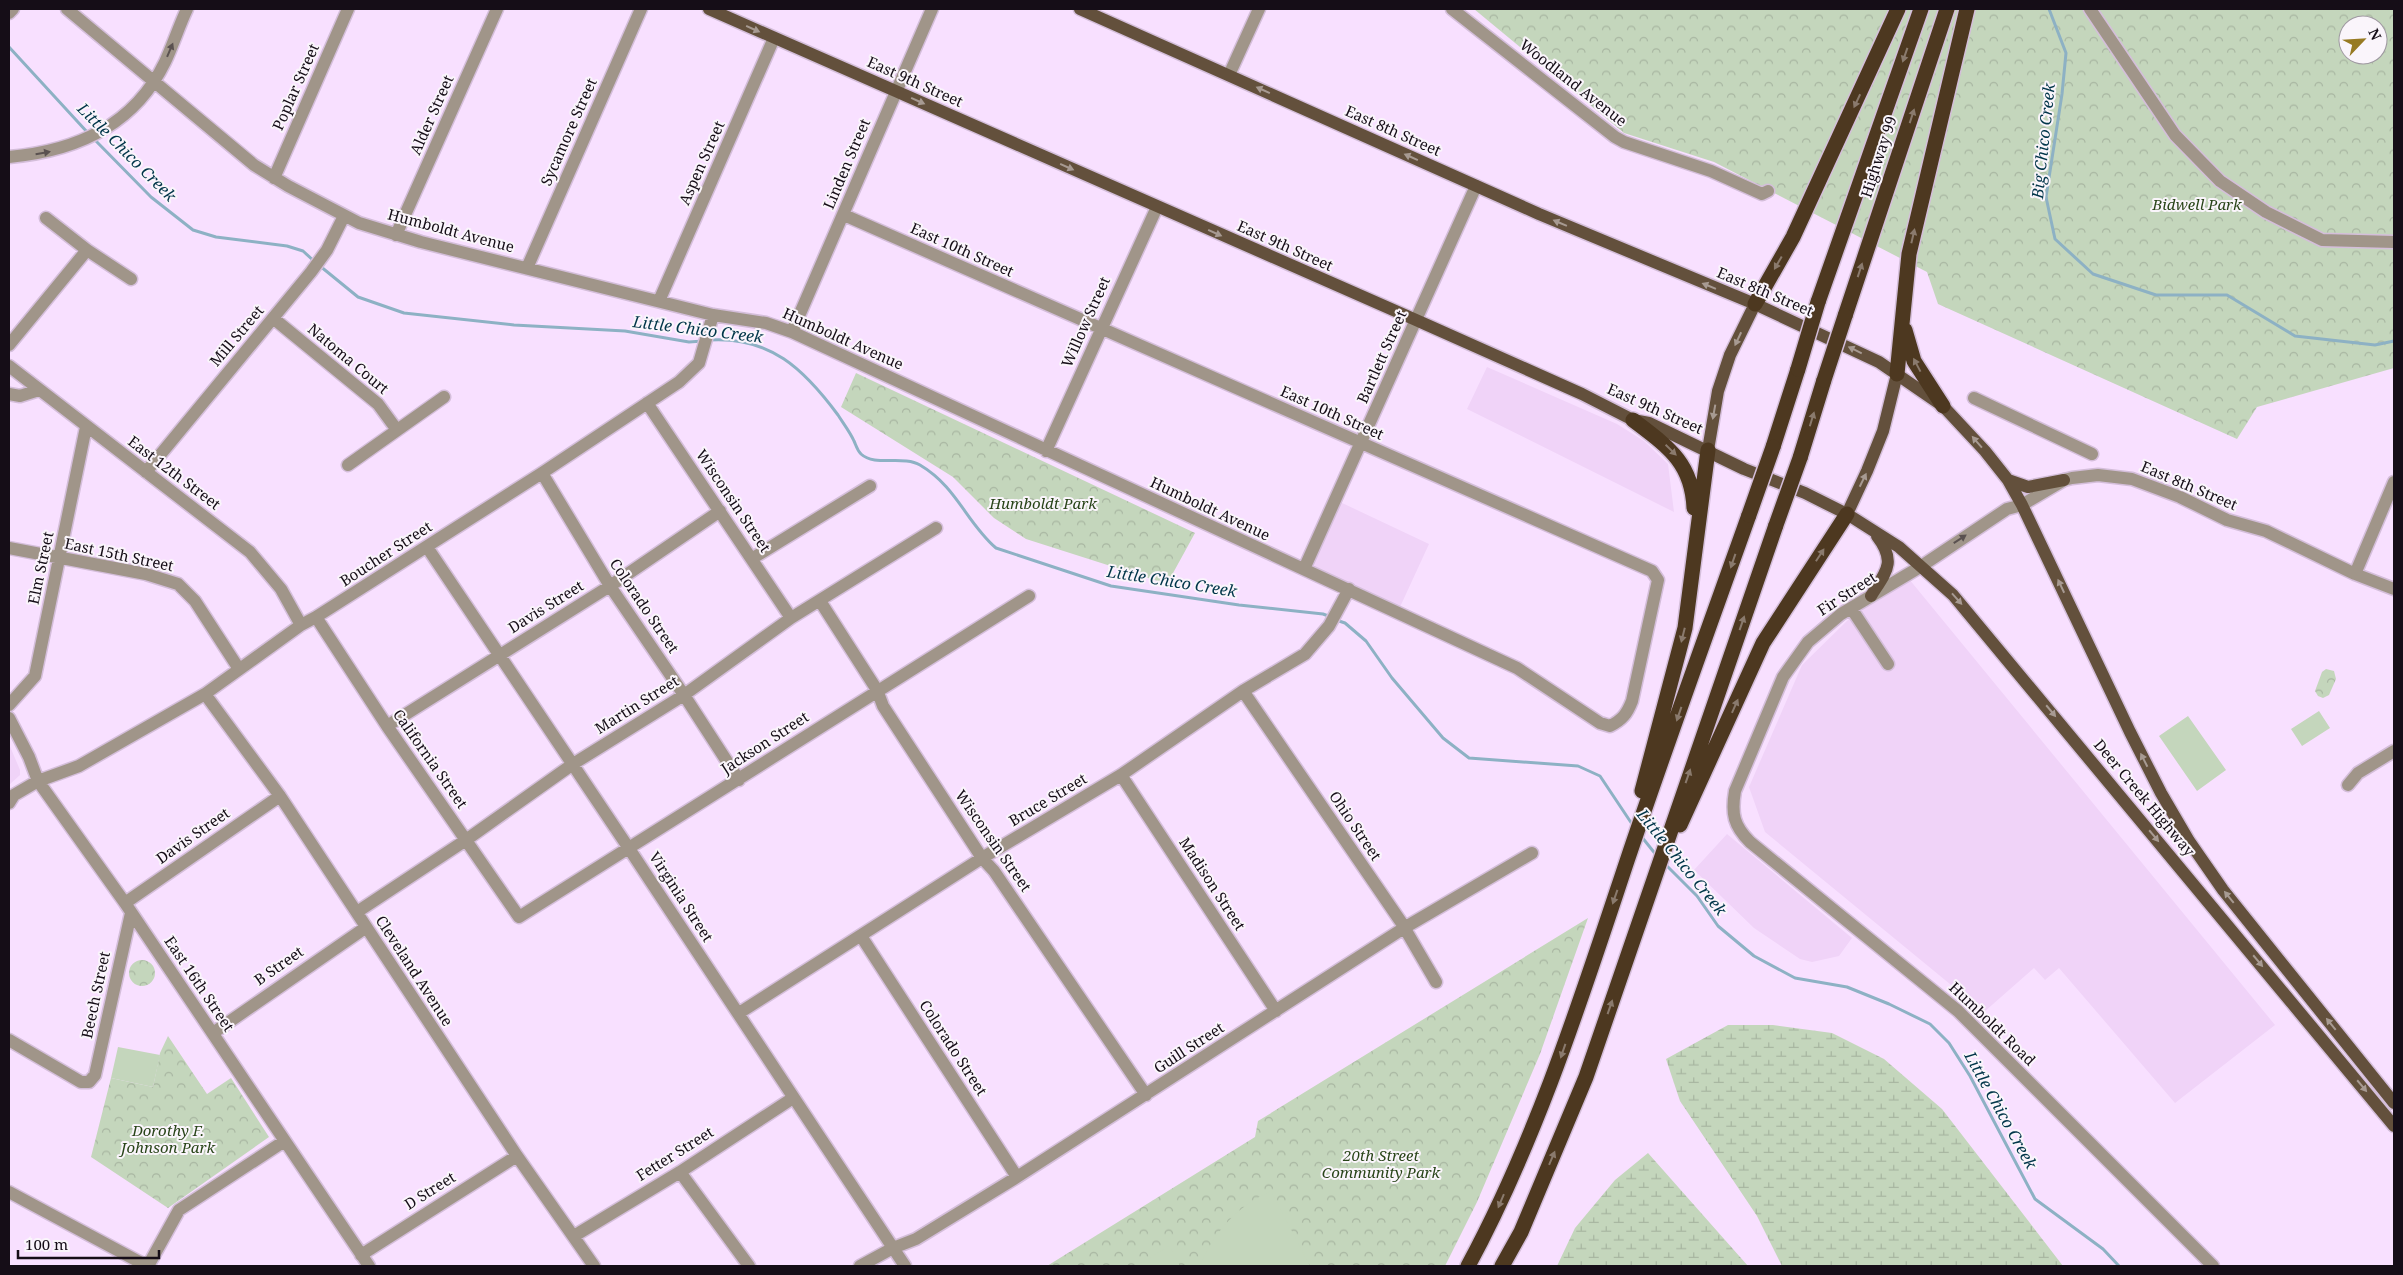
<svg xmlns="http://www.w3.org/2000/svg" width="2403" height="1275" viewBox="0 0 2403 1275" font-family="'Noto Serif',serif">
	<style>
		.built { fill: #f0d3f8 }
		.wetland { fill: url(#wetland-marsh) }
		.park { fill: url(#park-crowns); fill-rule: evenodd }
		.garden { fill: #c4d6bc }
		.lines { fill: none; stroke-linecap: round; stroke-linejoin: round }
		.stream { stroke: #8db1c4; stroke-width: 3 }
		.minor-casing { stroke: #d4beda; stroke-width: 15 }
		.major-casing { stroke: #d4beda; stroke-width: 15 }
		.highway-casing { stroke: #d4beda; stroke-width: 18 }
		.minor { stroke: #a09589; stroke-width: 12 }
		.major { stroke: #63503c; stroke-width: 12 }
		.highway { stroke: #4d3820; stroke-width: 15 }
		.highway-bridge-casing { stroke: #d4beda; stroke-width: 18; stroke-linecap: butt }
		.highway-bridge { stroke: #4d3820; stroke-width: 15 }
		.oneway { fill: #a79a92 }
		.oneway2 { fill: #5a5150 }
		.oneway3 { fill: #8a7a6d }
		.labels { text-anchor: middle; stroke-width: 4; stroke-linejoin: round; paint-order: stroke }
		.street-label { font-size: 15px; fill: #150d17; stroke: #faf5fb }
		.park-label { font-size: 15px; font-style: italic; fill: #284418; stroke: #faf5fb }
		.water-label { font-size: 16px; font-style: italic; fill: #003549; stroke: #faf5fb }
	</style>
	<defs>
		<pattern id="wetland-marsh" width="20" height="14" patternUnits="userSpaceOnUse" patternTransform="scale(1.25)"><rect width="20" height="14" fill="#c4d6bc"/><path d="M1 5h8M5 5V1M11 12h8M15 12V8" fill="none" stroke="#a8b6a1"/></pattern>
		<pattern id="park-crowns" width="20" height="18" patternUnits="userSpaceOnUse" patternTransform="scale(1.25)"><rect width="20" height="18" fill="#c4d6bc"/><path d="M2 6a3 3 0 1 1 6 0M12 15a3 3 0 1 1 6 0" fill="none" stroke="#a8b6a1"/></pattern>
	</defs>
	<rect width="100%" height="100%" fill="#f8e0ff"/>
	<!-- built -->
	<path class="built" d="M1487,367l130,57 27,17 24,23 6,48 -207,-103z
		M1340,502l89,42 -29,63 -89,-42z
		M1909,579l366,446 -100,78 -116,-135 -14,12 -11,-12 -50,44 -219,-180 -16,-45 53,-122 50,-49z
		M9,744l11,26v5l-11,10z
		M1727,834l125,104 -13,18 -27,6 -12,-3 -46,-31 -60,-58z"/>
	<!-- wetland -->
	<path class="wetland" d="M1728,1025h45l59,8 52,26 58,50 121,157h-281l-25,-50 -77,-115 -14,-42z
		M1648,1153l100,113h-191l18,-38 40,-48z"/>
	<!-- park -->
	<path class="park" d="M1474,9h920v359l-137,39 -20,32 -299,-135 -11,-32 -213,-110 -90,-29zM2348,25h30v30h-30z
		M856,373l339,160 -28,51 -141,-45 -32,-21 -41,-41 -112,-70z
		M2326,669l8,2 2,8 -7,16 -6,3 -5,-2 -3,-5 7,-19z
		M1588,918l-48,136 -63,148 -32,64h-398l208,-129 3,-16z
		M129 973a13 13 0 1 1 26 0a13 13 0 1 1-26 0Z
		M168,1036l39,58 24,-16 38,59 -101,71 -77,-51 20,-79 42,9 7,-34z"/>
	<!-- garden -->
	<path class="garden" d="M2319,711l11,17 -28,18 -11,-17z
		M2188,716l38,54 -29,21 -38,-55z
		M118,1047l42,8 -7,32 -42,-9z
		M1271,1191l39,75h-110c14,-34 37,-60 71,-75z
		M1169,1246l11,20h-44z"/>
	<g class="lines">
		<!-- stream -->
		<path class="stream" d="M2049,9l17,44 -4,41 -16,103 9,42 38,35 63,21h71l68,41 80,9 19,-4
			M9,47l79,86
			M94,139l57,58 42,33 23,7 71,9 16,5 12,11
			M320,266l38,31 46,16 110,12 111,6 64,11 14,-1
			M709,340c61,-4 95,29 129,75 5,8 12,17 16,26 2,4 3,9 7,13 14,13 42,1 59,11 37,22 46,57 76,83l115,38 128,19 84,9 8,3
			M1336,620l9,3 21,18 26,37 51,60 26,20 109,8 22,10 34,51
			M1641,836l16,20
			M1665,864l32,32 21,30 36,30 41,22 52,9 42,17 41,20 19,19 21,33 65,123 68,50 16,17"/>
		<!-- minor casing -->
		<g class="minor-casing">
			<path id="minor" d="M67,9l187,156 34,21 71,37 62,19 292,73 53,8 26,9 725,336 83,55 10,3c12,-6 17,-12 22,-25l26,-121 -6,-9 -808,-356
				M1452,9l163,128 9,5 87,29 51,23 6,-3
				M2090,9l85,126 45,46 46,31 56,28 72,2
				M9,13l4,-4
				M1229,75l30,-66
				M9,157c67,-6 125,-31 156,-95 8,-17 14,-36 22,-53
				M274,178l74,-169
				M46,218l41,32 44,29
				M396,235l101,-226
				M527,268l114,-259
				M659,301l115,-263
				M273,318l105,86 19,26
				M792,332l140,-323
				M9,345l78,-95
				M9,366l241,186 31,37 20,36
				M9,394l11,2 19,-6
				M1974,398l118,56
				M647,403l144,215
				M1046,451l111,-244
				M348,465l96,-68
				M146,472l165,-200 16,-22 17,-34
				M542,473l68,113 74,109 55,85
				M427,547l201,300 277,419
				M9,548l137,26 32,10 17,17 44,68
				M753,558l117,-72
				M1304,569l172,-383
				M2355,574l39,-92
				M820,601l57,89 6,16 99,152 12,13 152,224
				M1851,608l37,56
				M316,617l71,109 132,191 510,-321
				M1243,691l158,231 35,60
				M205,694l75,102 237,360 77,110
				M9,705l26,-29 51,-249
				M9,718l20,39 9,24 87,122 244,363
				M387,726l223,-140 110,-75
				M1121,775l155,236
				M2348,785l10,-12 36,-22
				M9,803l5,-8 24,-14 41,-15 126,-72 96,-69 15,-8 226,-144 137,-91 20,-19 14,-48
				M125,903l155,-107
				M357,912l109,-72 107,-76 111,-69 107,-77 145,-90
				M861,936l156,241
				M739,1013l243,-155 139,-83 122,-84 62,-37 24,-28 20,-37
				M213,1033l152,-105
				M9,1040l72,42h8l6,-7 36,-162
				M680,1172l69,94
				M9,1192l138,74
				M574,1236l106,-64 113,-74
				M361,1255l156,-99
				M148,1266l31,-56 104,-68
				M860,1266l33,-18 23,-9 101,-62 387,-249 128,-75
				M2213,1266l-255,-255 -208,-169c-16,-16 -19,-28 -15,-51l48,-114 25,-35 33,-28 79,-47 87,-58 15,-4 42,-25 8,-2 26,-3 34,4 48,18 47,23 39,11 89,43 39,15"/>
		</g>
		<!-- major casing -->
		<g class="major-casing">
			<path id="major" d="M709,9l707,311 166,74 51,26 16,3 95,46 61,24 42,21 52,33 54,48 441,531
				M1080,9l459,205 216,90 124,58 64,44 42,45 23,29 14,25 108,227 31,61 28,48 34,49 171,213
				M1708,450l10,-59 12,-36 25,-51
				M2008,480l20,7 36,-7
				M1847,514l20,-43 16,-40 14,-57
				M1871,596c15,-24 26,-34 6,-60"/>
		</g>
		<!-- highway casing -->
		<g class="highway-casing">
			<path id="highway" d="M1818,302l103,-293
				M1755,304l38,-67 105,-228
				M1845,316l102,-307
				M1905,330l9,31 29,45
				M1897,374l12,-120 58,-245
				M1633,420c34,26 59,42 61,88
				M1773,447l25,-78
				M1800,458l24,-78
				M1642,791l43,-163 23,-178
				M1680,825l83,-182 84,-129
				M1468,1266c69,-128 113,-267 159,-405 39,-116 81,-231 122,-346
				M1502,1266l19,-34 65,-155 190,-552"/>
		</g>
		<!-- minor -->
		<use href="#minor" class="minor"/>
		<!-- major -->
		<use href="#major" class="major"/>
		<!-- highway -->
		<use href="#highway" class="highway"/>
		<!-- highway-bridge casing -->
		<g class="highway-bridge-casing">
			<path id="highway-bridge" d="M1798,369l20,-67
				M1824,380l21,-64
				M1749,515l24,-68
				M1776,525l24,-67"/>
		</g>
		<!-- highway-bridge -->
		<use href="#highway-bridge" class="highway-bridge"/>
	</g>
	<!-- one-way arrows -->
	<defs><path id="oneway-solid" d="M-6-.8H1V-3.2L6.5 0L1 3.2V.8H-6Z" transform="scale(1.25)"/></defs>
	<g class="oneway">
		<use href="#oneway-solid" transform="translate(753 29) rotate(24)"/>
		<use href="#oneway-solid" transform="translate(1263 90) rotate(-156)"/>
		<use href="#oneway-solid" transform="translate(918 101) rotate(24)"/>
		<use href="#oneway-solid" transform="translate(1411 157) rotate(-156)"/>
		<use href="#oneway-solid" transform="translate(1067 167) rotate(24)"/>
		<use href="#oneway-solid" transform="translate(1560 223) rotate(-157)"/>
		<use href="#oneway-solid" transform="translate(1215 233) rotate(24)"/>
		<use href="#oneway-solid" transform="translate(1709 286) rotate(-158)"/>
		<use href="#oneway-solid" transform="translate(1738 339) rotate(115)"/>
		<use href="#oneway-solid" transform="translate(1855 350) rotate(-154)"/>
		<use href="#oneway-solid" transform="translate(1714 412) rotate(100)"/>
		<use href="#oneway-solid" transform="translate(1977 442) rotate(-131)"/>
		<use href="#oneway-solid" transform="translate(1863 480) rotate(-64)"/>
		<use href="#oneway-solid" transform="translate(2061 586) rotate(-115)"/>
		<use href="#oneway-solid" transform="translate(1957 599) rotate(48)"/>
		<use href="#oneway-solid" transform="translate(2051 711) rotate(50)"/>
		<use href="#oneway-solid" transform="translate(2144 760) rotate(-117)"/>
		<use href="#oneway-solid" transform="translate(2154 836) rotate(50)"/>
		<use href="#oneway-solid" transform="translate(2229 897) rotate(-129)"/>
		<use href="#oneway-solid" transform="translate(2258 961) rotate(50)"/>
		<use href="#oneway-solid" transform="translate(2331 1024) rotate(-129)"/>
		<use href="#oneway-solid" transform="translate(2362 1086) rotate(50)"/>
	</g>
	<g class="oneway2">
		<use href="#oneway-solid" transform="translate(170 50) rotate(-67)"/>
		<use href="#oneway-solid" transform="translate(43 153) rotate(-10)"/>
		<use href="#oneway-solid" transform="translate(1960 539) rotate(-33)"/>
	</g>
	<g class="oneway3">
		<use href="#oneway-solid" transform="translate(1905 55) rotate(109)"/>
		<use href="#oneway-solid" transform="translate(1857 101) rotate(115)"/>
		<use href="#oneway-solid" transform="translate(1912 116) rotate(-72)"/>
		<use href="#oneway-solid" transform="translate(1913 236) rotate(-77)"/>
		<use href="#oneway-solid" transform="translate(1778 263) rotate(120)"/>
		<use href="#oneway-solid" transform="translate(1860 270) rotate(-72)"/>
		<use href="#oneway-solid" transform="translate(1917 365) rotate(-118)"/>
		<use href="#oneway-solid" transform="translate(1812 419) rotate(-73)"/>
		<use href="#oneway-solid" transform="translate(1671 450) rotate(44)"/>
		<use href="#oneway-solid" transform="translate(1820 555) rotate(-57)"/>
		<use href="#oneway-solid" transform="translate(1733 561) rotate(109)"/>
		<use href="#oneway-solid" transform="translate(1742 623) rotate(-71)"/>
		<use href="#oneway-solid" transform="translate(1683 635) rotate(104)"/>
		<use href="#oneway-solid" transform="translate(1735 706) rotate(-66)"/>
		<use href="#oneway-solid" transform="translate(1679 714) rotate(109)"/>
		<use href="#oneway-solid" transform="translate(1688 776) rotate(-71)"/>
		<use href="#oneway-solid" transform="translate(1615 897) rotate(109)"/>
		<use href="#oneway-solid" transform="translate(1610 1007) rotate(-71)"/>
		<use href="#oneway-solid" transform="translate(1563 1051) rotate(109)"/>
		<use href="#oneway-solid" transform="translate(1552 1158) rotate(-67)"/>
		<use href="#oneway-solid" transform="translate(1501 1201) rotate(113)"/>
	</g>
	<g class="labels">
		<!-- street labels -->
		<g class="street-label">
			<text transform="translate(915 82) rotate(24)" y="5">East 9th Street</text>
			<text transform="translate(1573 83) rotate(38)" y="5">Woodland Avenue</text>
			<text transform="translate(296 87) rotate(-66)" y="5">Poplar Street</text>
			<text transform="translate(432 115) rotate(-66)" y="5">Alder Street</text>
			<text transform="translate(1393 131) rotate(24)" y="5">East 8th Street</text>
			<text transform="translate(569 132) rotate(-66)" y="5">Sycamore Street</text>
			<text transform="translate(1879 157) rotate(-72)" y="5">Highway 99</text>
			<text transform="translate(702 163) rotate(-66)" y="5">Aspen Street</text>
			<text transform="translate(847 164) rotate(-67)" y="5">Linden Street</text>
			<text transform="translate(451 231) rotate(15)" y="5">Humboldt Avenue</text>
			<text transform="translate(1285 246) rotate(24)" y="5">East 9th Street</text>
			<text transform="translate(962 250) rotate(24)" y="5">East 10th Street</text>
			<text transform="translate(1765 292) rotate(23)" y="5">East 8th Street</text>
			<text transform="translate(1086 322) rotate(-66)" y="5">Willow Street</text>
			<text transform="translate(237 336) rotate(-50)" y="5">Mill Street</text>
			<text transform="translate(843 339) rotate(24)" y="5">Humboldt Avenue</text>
			<text transform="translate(1382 357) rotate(-66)" y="5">Bartlett Street</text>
			<text transform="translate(348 359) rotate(40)" y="5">Natoma Court</text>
			<text transform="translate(1655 409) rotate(24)" y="5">East 9th Street</text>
			<text transform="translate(1332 413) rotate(24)" y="5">East 10th Street</text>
			<text transform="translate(174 473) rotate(37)" y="5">East 12th Street</text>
			<text transform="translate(2189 486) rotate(23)" y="5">East 8th Street</text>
			<text transform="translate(733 501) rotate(56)" y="5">Wisconsin Street</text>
			<text transform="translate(1210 509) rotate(25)" y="5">Humboldt Avenue</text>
			<text transform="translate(386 554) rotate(-33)" y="5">Boucher Street</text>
			<text transform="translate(119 555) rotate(12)" y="5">East 15th Street</text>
			<text transform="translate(41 568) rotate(-78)" y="5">Elm Street</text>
			<text transform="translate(1847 594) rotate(-33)" y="5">Fir Street</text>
			<text transform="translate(644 606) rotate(56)" y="5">Colorado Street</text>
			<text transform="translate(546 607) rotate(-32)" y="5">Davis Street</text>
			<text transform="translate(637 705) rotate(-32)" y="5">Martin Street</text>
			<text transform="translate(765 743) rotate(-33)" y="5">Jackson Street</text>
			<text transform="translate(430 759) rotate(55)" y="5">California Street</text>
			<text transform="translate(2144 798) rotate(50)" y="5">Deer Creek Highway</text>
			<text transform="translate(1048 800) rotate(-31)" y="5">Bruce Street</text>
			<text transform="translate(1355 826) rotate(56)" y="5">Ohio Street</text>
			<text transform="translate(193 836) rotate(-35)" y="5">Davis Street</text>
			<text transform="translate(993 841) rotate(55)" y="5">Wisconsin Street</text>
			<text transform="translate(1212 884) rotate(57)" y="5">Madison Street</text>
			<text transform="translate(681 897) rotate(57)" y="5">Virginia Street</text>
			<text transform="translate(279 966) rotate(-35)" y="5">B Street</text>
			<text transform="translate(414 971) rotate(57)" y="5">Cleveland Avenue</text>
			<text transform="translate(199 984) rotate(56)" y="5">East 16th Street</text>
			<text transform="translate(96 995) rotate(-78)" y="5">Beech Street</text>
			<text transform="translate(1992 1024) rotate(44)" y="5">Humboldt Road</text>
			<text transform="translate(953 1048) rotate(57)" y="5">Colorado Street</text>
			<text transform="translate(1189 1048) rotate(-33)" y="5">Guill Street</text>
			<text transform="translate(675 1154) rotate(-32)" y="5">Fetter Street</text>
			<text transform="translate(430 1191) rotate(-32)" y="5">D Street</text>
		</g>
		<!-- park labels -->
		<g class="park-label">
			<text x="2197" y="210">Bidwell Park</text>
			<text x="1043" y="509">Humboldt Park</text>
			<text x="168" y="1136">Dorothy F.<tspan x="168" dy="17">Johnson Park</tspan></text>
			<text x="1381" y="1161">20th Street<tspan x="1381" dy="17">Community Park</tspan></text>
		</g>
		<!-- water labels -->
		<g class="water-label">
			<text transform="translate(2043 141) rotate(-84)" y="6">Big Chico Creek</text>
			<text transform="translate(127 152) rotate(45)" y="6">Little Chico Creek</text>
			<text transform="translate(698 329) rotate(7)" y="6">Little Chico Creek</text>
			<text transform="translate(1172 581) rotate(9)" y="6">Little Chico Creek</text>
			<text transform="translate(1682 862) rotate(51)" y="6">Little Chico Creek</text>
			<text transform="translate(2001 1110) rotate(61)" y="6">Little Chico Creek</text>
		</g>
	</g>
	<!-- border -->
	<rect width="2403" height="1275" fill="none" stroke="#150d17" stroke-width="20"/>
	<!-- north arrow -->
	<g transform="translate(2363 40) rotate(65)"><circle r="24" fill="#faf5fb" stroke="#9e98a0"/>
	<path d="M0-4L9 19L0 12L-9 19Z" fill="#977a22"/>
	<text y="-8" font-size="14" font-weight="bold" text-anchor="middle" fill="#150d17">N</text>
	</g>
	<!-- scale -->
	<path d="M18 1250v8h141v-8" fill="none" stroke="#150d17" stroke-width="2.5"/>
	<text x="25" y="1250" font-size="15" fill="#150d17" stroke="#faf5fb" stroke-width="4" paint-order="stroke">100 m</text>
</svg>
